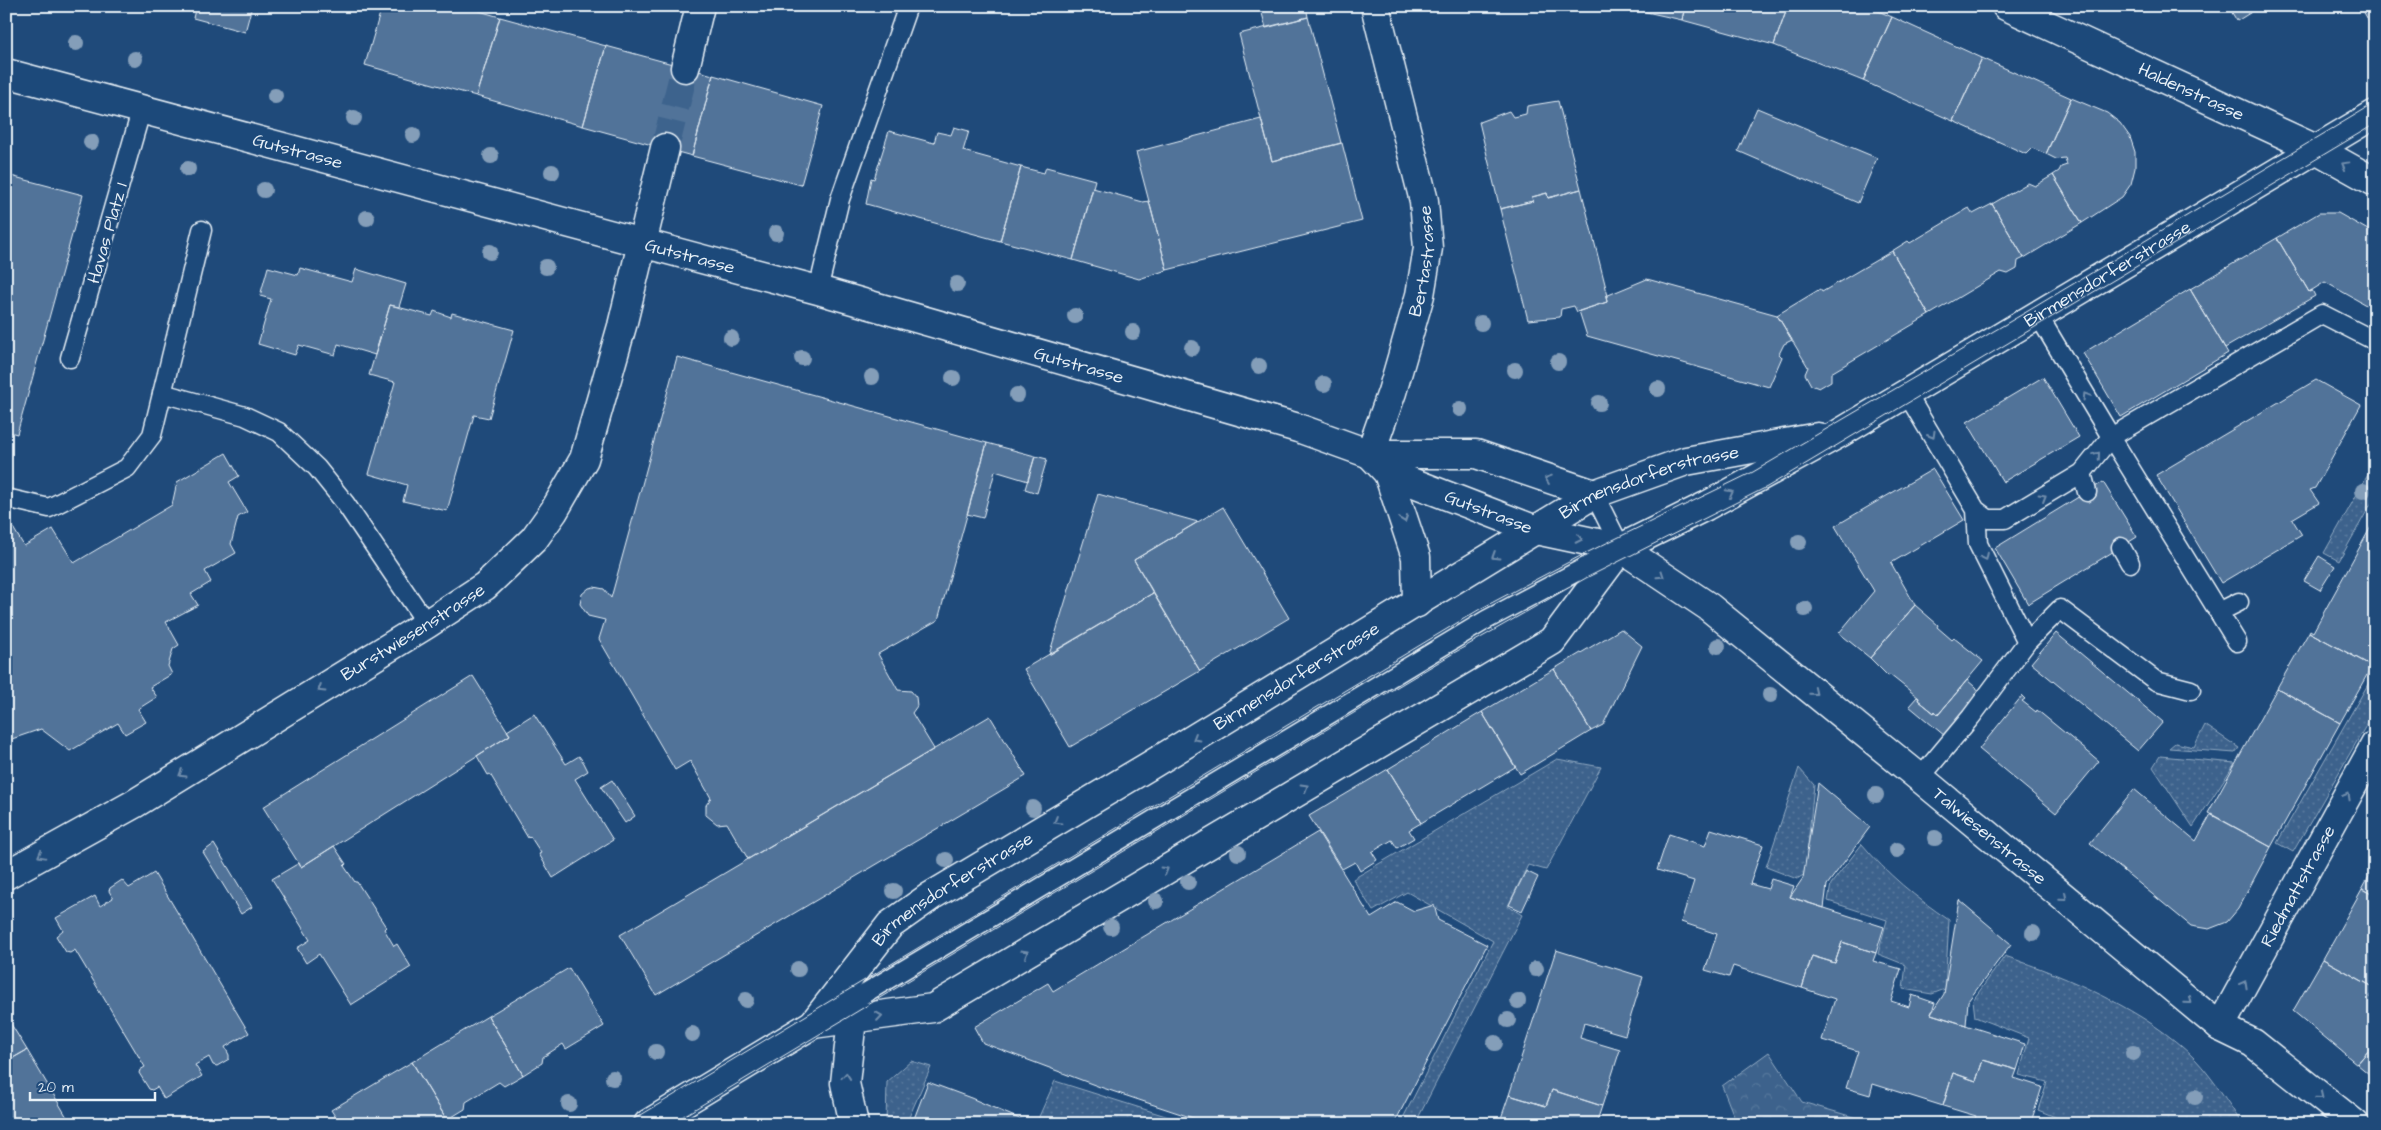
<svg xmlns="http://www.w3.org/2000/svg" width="2381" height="1130" viewBox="0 0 2381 1130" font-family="'Architects Daughter',sans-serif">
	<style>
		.grass { fill: url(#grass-dots); stroke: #92aac2 }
		.park { fill: url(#park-crowns); stroke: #92aac2 }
		.building { fill: #517399; stroke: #e8f1f8 }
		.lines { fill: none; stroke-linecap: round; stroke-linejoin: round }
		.minor-tunnel { stroke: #3d638d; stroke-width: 28; stroke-dasharray: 28 14; stroke-linecap: butt }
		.service-casing { stroke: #e8f1f8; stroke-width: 21 }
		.minor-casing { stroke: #e8f1f8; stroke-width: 31 }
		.secondary-casing { stroke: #e8f1f8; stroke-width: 31 }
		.service { stroke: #1f4a7a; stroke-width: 18 }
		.minor { stroke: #1f4a7a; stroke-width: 28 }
		.secondary { stroke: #1f4a7a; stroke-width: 28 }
		.tram { stroke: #e8f1f8; stroke-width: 1 }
		.tree { fill: #849eb9 }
		.oneway { stroke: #6f8dac }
		.labels { text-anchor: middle; stroke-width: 5; stroke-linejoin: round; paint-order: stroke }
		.street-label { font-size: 18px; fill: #e8f1f8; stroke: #1f4a7a }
	</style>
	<defs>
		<pattern id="grass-dots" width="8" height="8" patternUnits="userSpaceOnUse" patternTransform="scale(1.25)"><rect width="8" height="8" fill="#3c628c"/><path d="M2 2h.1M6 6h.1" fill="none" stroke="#58799d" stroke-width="1.8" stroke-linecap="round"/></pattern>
		<pattern id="park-crowns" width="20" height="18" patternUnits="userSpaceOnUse" patternTransform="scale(1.25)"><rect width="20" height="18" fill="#3c628c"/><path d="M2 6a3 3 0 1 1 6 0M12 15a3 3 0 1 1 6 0" fill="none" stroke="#58799d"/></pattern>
	</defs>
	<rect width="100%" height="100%" fill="#1f4a7a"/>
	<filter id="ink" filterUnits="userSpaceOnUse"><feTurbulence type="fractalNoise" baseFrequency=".02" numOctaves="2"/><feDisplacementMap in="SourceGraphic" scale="10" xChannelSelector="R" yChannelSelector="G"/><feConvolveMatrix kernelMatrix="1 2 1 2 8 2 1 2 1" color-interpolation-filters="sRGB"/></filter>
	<g filter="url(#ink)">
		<!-- grass -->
		<path class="grass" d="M2375,462v41l-3,-1 -33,59 -15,-8z
			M2375,672v38l-82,142 -16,-9z
			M2205,725l34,23 -4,5 -66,-5 6,-5 19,4z
			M2160,756l75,7 -42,64 -40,-60z
			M1557,759l44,8 -55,103 -18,-5 -20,41 14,9 -107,209h-15l93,-183 -86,-49 -34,19 -20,-32z
			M1799,768l15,17 -9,89 -8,5 -31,-12z
			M1862,844c25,30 54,54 87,76l-4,69 -13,5 -29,-5 3,-24 -28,-11 9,-34 -59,-19 3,-17z
			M2005,956c63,21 143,55 190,103 18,19 33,43 47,65h-170l-34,-14 9,-28 -28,-7 10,-37 -54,-21 -2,-17z
			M911,1061l20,6 -25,57h-20l1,-42z
			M1055,1081l136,43h-148l-6,-3z"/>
		<!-- park -->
		<path class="park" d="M1769,1052l33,50 75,22h-140l-15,-38z"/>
		<!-- building -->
		<path class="building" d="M196,6h56l-7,26 -52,-14z
			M382,6h80l38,11 -24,79 -111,-31z
			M1260,6h46l2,11 -42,11z
			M1620,6h65l-3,14z
			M1685,6h103l-14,39 -92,-25z
			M1788,6h79l25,11 -29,64 -89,-36z
			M2228,6h33l-24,15z
			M2360,6h15v25z
			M500,17l106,29 -23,80 -107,-30z
			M1308,17l33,126 -69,18 -33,-127z
			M1892,17l90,41 -29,63 -90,-40z
			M606,46l107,29 -21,81 -109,-30z
			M1982,58l89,40 -25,56 -14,-6 -6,6 -73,-33z
			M713,75l110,31 -22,79 -109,-29z
			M2071,98l36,15 13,10 10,14 5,15v16l-4,16 -9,13 -40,26 -29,-48 6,-4 2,-4 6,-2 -2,-7 -9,1 -10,-5z
			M1558,101l23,88 -33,9 -1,-5 -15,4 1,4 -33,8 -21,-87 30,-11 4,6 13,-3 1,-8z
			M1757,108l120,50 -19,45 -120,-52z
			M1261,119l11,42 70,-18 20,78 -195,49 -31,-118z
			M954,127l15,4 -6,20 58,16 -21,74 -134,-37 5,-26 3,1 15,-48 45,12 3,-11 14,3z
			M1021,167l23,6 2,-6 49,13 -22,80 -73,-19z
			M7,175l76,20 -66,239 -11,-3z
			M2053,175l29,48 -58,35 -32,-54 36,-21 7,3z
			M1093,188l50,14 6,-1 18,69 -28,9 -66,-19z
			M1581,189l27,107h-2l1,6 -30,10 -3,-6 -13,3 -1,8 -32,3 -28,-111 33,-8 -1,-4 15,-4 1,5z
			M1992,204l32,54 -6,3 -1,8 -9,5 -7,-2 -72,43 -37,-64 16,-10 2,2 59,-35 4,6z
			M2319,213h19l37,21 -2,75 -48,-27 -16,10 -32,-54z
			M2277,238l32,54 3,-2 3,6 -90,52 -35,-59z
			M1892,251l37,64 -98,58v8l-12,7 -8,-3 -6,-11 3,-7 -31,-52 43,-26 2,3z
			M268,267l30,8 2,-7 52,14 4,-13 50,15 -7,23 -9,-2 -15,50 -37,-11 -3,11 -36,-10 -4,10 -37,-11 13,-45 -11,-3z
			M1647,279l130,36 15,25 -8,4 -5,10 3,3 -13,30 -182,-51 -8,-25 28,-9 -1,-6z
			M2190,289l38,64 -107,64 -38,-64z
			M390,305l42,11 2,-5 17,6 1,-4 62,17 -25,88 -15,-3 -27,96 -44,-10 4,-16 -38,-11 26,-92 -26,-7z
			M677,357l310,86 -49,177 -60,34 20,36 13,1 5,6 1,9 -5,7 22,36 -186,110 -21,-36 -10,1 -11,-9v-10l5,-7 -21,-37 -15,9 -76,-131 6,-19 -17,-4 -8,-12 2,-10 7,-6 5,-1 10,2 7,9z
			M2043,377l36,60 -76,45 -36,-60z
			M2316,380l45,25 -46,83 -5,2 9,13 -27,16 10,16 -81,48 -65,-108z
			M987,443l48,13 -7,25 -33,-10 -12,47 -16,-4z
			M226,453l13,23 -10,6 18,30 -9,5 -7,27 5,9 -31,18 6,11 -20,12 7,11 -32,17 13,23 -6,4 -5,17 4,8 -22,13 7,10 -19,12 8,13 -21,12 -7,-11 -48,28 -29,-22 -35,12v-225l18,30 29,-17 21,34 98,-58 5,-23z
			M1035,456l12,3 -10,34 -12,-4z
			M1933,469l31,51 -73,43 24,42 -45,53 -31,-25 35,-42 -39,-65z
			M2103,482l34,55 -109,67 -33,-56z
			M1098,494l100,28 -64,38 19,33 -104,62z
			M1223,507l66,111 -89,53 -66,-111z
			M2373,523l2,1v136l-3,6 -63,-34 1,-2 3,2z
			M2319,556l16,10 -15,24 -16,-9z
			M1153,593l47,78 -130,76 -46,-78z
			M1915,605l23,20 -1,2 15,13 2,-2 29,23 -45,54 -3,-4 -1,2 -16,-13 1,-2 -29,-23 -2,1 -18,-18z
			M1621,629l21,17 -39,79 -12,6 -37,-62z
			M2309,632l63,34 -32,57 -63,-35z
			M2056,633l107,89 -25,29 -107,-88z
			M1554,669l37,62 -71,43 -38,-62z
			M473,676l37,59 -209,132 -38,-60z
			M1967,680l15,13 -37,43 -36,-30 8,-9 2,1 -1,2 16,13 1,-2 3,4z
			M2277,688l63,35 -69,124 -63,-34z
			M2022,696l3,3 -3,2 14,11 1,-2 62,51 -43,52 -77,-64z
			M1482,712l33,55 -94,56 -33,-54z
			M534,714l32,50 13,-8 5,7 4,8 -13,8 38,61 -60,38 -14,-24 2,-1 -11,-17 -2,2 -38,-64 -2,1 -11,-19 33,-21 -3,-4z
			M990,716l36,60 -370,219 -36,-60z
			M1388,769l33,54 -12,7 5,8 -17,10 -5,-8 -20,12 5,8 -17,11 -5,-9 -13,7 -33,-53z
			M612,780l23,36 -10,7 -24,-36z
			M1818,783l52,44 -43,58 -3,23 -34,-11 13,-19z
			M2134,789l62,52 15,-27 60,33 -33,62 -11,13 -18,7 -18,-3 -101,-83z
			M1711,829l52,16 -13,39 18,5 3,-10 23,7 -4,11 94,30 -8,26 -34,-11 -7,21 -23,-7 -10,32 -69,-22 -4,11 -24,-7 12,-36 -36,-12 13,-41 -37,-11 12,-36 36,12z
			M1318,832l53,86 26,-16 17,9 20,-6 4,15 49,25 -93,179h-183l-111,-37 -117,-44 -9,-16 74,-44 5,8z
			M214,844l38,63 -11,7 -38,-62z
			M334,846l12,18 -2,2 11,16h2l29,45 -2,2 10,17 3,-2 14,23 -60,38 -32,-51 -13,9 -9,-15 13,-8 -38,-61 27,-16 2,4z
			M2375,866v30l-13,-7z
			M1526,871l12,6 -16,34 -13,-6z
			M154,873l95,160 -24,14 4,8v4l-12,7 -4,-1 -4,-8 -14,8 7,11 -38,23 -7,-12 -5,3 -3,-1 -10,-16 1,-3 5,-3 -70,-117 -5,3 -4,-1 -10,-16 7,-6 -7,-12 39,-22 5,10 13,-8 -4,-7 1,-3 12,-8 7,8z
			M2362,889l13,7v92l-52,-29z
			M1959,900l52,44 -43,57 -2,24 -35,-11 13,-20z
			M1842,942l34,11 -3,8 28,8 -10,32 18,6 3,-12 23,8 -4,11 94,30 -8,26 -34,-10 -7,21 -23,-8 -10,33 -70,-22 -3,11 -24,-7 12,-37 -36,-11 13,-41 -33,-11 10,-32 23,7z
			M1556,950l87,27 -18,58 -41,-12 -4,15 40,12 -18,56 -50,-16 -6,16 -37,-11z
			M2323,959l52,29 -5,9 5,4v42l-18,21 -64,-53z
			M569,968l35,58 -38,23 -3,-5 -20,13 -1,6 -19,12 -35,-59z
			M6,1016l21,34 -21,12z
			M488,1016l35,59 -19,11 -5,-4 -33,20 -1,7 -18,11 -35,-58z
			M2375,1043v36l-18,-15z
			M27,1050l44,74h-65v-62z
			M1983,1060l34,10 -3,8 28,9 -10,32 16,5h-75l3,-8 -33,-10 10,-33 23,8z
			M412,1062l35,58 -6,4h-101l-9,-14z
			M928,1082l43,16 60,26h-119z
			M1552,1090l50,16 -6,18h-97l10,-29 37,11z"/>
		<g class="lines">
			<!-- minor-tunnel -->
			<path class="minor-tunnel" d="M665,148l20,-80"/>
			<!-- service casing -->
			<g class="service-casing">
				<path id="service" d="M818,290l22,-91 68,-193
					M70,358l72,-250
					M162,393l83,23 34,16 38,36 28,35 82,121
					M1907,394l69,116 12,9h17l77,-46 29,-36 -73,-122
					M2082,473l5,19
					M6,498l43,10 78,-40 25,-33 50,-205
					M1976,510l2,34 49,98
					M2121,547l9,16
					M2219,612l20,-10
					M2237,642l-126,-205 211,-123 53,27
					M1920,778l51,-61 56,-75 33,-33 96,72 35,9
					M827,1016l659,-396 135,-72 -27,-54"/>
			</g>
			<!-- minor casing -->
			<g class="minor-casing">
				<g id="minor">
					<path id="s1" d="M2006,6l310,143 59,33"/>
					<path d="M685,68l15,-62"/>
					<path id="s2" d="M1370,454l22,-62 28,-97 8,-47 -4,-47 -49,-195"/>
					<path id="s3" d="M1621,548l88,59 211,171 300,249 33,16 102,81"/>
					<path id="s4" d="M6,875l128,-71 293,-180 58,-38 49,-47 20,-28 30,-52 38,-133 43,-178"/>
					<path d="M852,1019l-7,64 9,41"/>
					<path id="s5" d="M2220,1027l155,-282"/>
				</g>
			</g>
			<!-- secondary casing -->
			<g class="secondary-casing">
				<g id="secondary">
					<path id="s6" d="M6,73l812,217 480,138 72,26h106l118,40"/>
					<path id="s7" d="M1370,454l18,19 148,57 85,18"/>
					<path d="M1388,473l28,84 1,46"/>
					<path id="s8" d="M813,1024l120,-16 619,-367 69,-93 85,-42 134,-73 535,-319"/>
					<path id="s9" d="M648,1124l165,-100 77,-99 41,-29 218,-130 445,-272 92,-33 132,-24"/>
				</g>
			</g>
			<!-- service -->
			<use href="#service" class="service"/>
			<!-- minor -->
			<use href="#minor" class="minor"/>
			<!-- secondary -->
			<use href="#secondary" class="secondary"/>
			<!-- tram -->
			<path class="tram" d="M626,1124l854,-515 104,-55 169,-82 275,-161 347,-208
				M670,1124l782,-470 134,-76 181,-91 608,-363"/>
		</g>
		<!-- trees -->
		<g class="tree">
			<circle cx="76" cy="43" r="8"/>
			<circle cx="135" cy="59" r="8"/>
			<circle cx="275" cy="96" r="8"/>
			<circle cx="354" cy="118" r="8"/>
			<circle cx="413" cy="135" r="8"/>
			<circle cx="91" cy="142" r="8"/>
			<circle cx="491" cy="156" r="8"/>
			<circle cx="188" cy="169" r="8"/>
			<circle cx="552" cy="172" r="8"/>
			<circle cx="264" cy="190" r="8"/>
			<circle cx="367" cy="218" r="8"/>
			<circle cx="776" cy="233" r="8"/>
			<circle cx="490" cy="252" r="8"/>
			<circle cx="546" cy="267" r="8"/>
			<circle cx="957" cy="284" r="8"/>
			<circle cx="1075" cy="316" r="8"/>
			<circle cx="1481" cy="323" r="8"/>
			<circle cx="1133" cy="332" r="8"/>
			<circle cx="731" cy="338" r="8"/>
			<circle cx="1192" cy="348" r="8"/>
			<circle cx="802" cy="358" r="8"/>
			<circle cx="1558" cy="362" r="8"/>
			<circle cx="1259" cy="366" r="8"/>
			<circle cx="1515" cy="370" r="8"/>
			<circle cx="872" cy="377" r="8"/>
			<circle cx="953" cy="378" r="8"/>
			<circle cx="1324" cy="384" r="8"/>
			<circle cx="1658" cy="389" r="8"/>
			<circle cx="1017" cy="395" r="8"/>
			<circle cx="1599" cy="403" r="8"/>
			<circle cx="1460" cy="409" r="8"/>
			<circle cx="2363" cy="491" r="8"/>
			<circle cx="1799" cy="542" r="8"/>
			<circle cx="1805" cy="609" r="8"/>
			<circle cx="1718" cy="646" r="8"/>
			<circle cx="1770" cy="695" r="8"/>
			<circle cx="1876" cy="795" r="8"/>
			<circle cx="1033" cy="808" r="8"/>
			<circle cx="1935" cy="838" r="8"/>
			<circle cx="1897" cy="850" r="8"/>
			<circle cx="1238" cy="853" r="8"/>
			<circle cx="946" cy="860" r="8"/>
			<circle cx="1188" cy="882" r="8"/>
			<circle cx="894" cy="891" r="8"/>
			<circle cx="1156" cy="901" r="8"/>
			<circle cx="1111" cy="927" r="8"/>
			<circle cx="2033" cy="933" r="8"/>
			<circle cx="798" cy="969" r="8"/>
			<circle cx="1536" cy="969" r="8"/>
			<circle cx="746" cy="1000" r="8"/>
			<circle cx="1518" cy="1001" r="8"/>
			<circle cx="1508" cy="1020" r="8"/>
			<circle cx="692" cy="1034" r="8"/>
			<circle cx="1495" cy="1043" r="8"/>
			<circle cx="656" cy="1052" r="8"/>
			<circle cx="2133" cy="1053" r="8"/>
			<circle cx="613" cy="1078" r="8"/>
			<circle cx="2195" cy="1097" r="8"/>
			<circle cx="569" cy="1104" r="8"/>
		</g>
		<!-- one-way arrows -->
		<defs><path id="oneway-chevron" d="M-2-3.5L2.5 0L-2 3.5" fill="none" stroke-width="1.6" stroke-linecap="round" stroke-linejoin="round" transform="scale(1.25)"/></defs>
		<g class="oneway">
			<use href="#oneway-chevron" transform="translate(2345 165) rotate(-151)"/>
			<use href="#oneway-chevron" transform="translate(2086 396) rotate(-122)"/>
			<use href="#oneway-chevron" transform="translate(1932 435) rotate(60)"/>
			<use href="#oneway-chevron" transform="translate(2097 455) rotate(-50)"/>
			<use href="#oneway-chevron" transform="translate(1548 479) rotate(-161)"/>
			<use href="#oneway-chevron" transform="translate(1730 493) rotate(-28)"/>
			<use href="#oneway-chevron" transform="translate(2043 497) rotate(-31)"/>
			<use href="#oneway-chevron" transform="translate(1404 519) rotate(71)"/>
			<use href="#oneway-chevron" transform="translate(1579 539) rotate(12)"/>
			<use href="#oneway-chevron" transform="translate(1495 556) rotate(148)"/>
			<use href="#oneway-chevron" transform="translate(1985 557) rotate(64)"/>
			<use href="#oneway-chevron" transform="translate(1661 575) rotate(34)"/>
			<use href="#oneway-chevron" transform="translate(321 689) rotate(148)"/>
			<use href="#oneway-chevron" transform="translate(1814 692) rotate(39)"/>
			<use href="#oneway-chevron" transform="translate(1196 738) rotate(149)"/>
			<use href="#oneway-chevron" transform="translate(182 774) rotate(148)"/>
			<use href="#oneway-chevron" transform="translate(1305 787) rotate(-31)"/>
			<use href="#oneway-chevron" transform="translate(2347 796) rotate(-61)"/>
			<use href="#oneway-chevron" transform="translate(1057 821) rotate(149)"/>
			<use href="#oneway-chevron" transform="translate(41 855) rotate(151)"/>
			<use href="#oneway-chevron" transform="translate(1165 870) rotate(-31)"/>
			<use href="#oneway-chevron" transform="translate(2064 897) rotate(40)"/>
			<use href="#oneway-chevron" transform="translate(1025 953) rotate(-31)"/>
			<use href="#oneway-chevron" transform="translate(2244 984) rotate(-61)"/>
			<use href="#oneway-chevron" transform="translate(2189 1001) rotate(40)"/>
			<use href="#oneway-chevron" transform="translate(879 1016) rotate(-8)"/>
			<use href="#oneway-chevron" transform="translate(846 1076) rotate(-85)"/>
			<use href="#oneway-chevron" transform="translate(2320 1096) rotate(39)"/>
		</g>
	</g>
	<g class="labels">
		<!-- street labels -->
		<g class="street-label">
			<text dy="6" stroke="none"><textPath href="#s1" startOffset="204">Haldenstrasse</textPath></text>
			<text dy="6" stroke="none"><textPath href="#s6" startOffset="302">Gutstrasse</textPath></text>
			<text transform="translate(107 233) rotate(-74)" y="6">Havas Platz 1</text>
			<text dy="6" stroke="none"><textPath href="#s6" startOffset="708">Gutstrasse</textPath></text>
			<text dy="6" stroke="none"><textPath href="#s2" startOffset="201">Bertastrasse</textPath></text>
			<text dy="6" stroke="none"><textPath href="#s8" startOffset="1515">Birmensdorferstrasse</textPath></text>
			<text dy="6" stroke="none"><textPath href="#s6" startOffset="1112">Gutstrasse</textPath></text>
			<text dy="6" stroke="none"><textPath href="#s9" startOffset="1200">Birmensdorferstrasse</textPath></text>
			<text dy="6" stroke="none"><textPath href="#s7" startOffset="134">Gutstrasse</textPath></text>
			<text dy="6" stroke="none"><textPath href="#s4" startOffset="474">Burstwiesenstrasse</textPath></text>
			<text dy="6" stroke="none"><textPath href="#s9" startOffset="795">Birmensdorferstrasse</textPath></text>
			<text dy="6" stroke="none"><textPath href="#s3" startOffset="468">Talwiesenstrasse</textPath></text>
			<text dy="6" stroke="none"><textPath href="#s5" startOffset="161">Riedmattstrasse</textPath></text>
			<text dy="6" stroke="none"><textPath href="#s9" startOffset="390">Birmensdorferstrasse</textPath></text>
		</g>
	</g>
	<!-- margin -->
	<rect width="2381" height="1130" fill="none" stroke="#1f4a7a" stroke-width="25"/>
	<rect x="12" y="12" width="2356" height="1105" fill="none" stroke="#e8f1f8" stroke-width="2" filter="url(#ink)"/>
	<!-- scale -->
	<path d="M30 1092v8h125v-8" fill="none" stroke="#e8f1f8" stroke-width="2.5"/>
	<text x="38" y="1092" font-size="15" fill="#e8f1f8" stroke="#1f4a7a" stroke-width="4" paint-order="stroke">20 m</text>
</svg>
